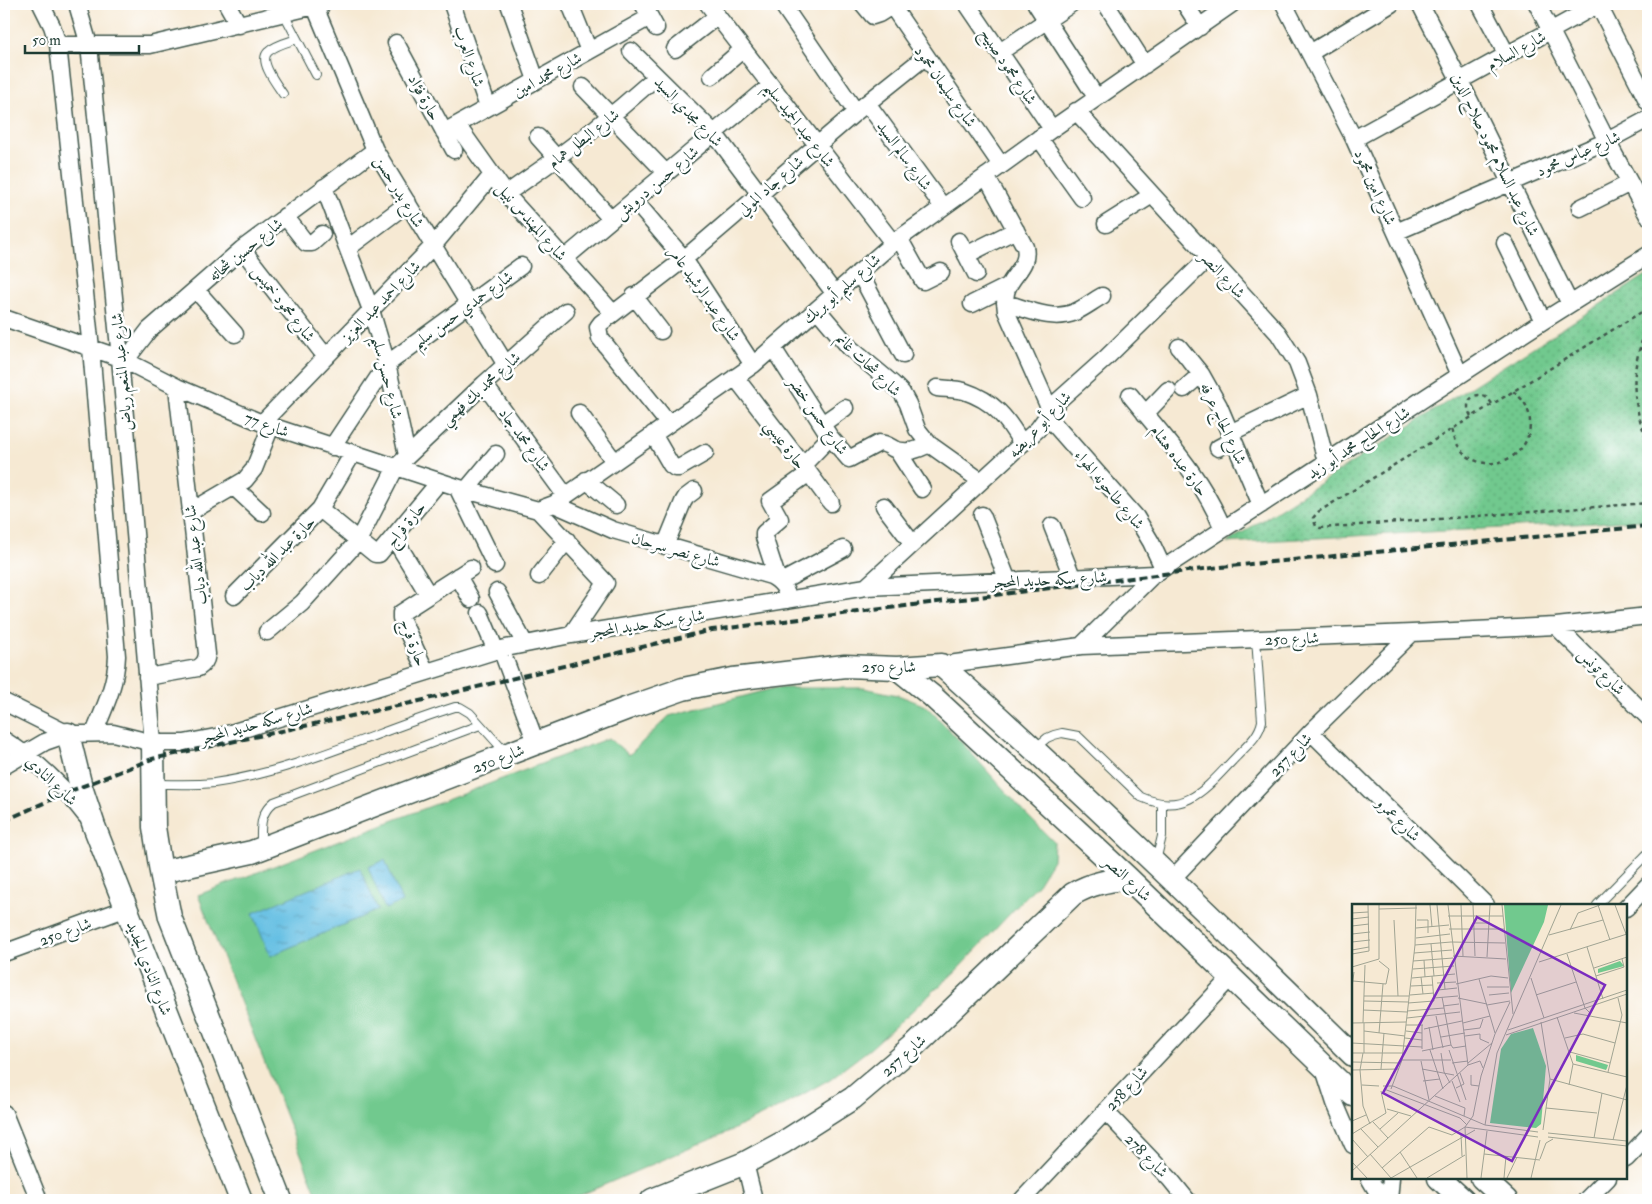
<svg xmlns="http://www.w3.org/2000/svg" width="1652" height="1204" viewBox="0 0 1652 1204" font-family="'IM FELL Double Pica',Amiri,serif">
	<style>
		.grass { fill: url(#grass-dots); stroke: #488361 }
		.pitch { fill: #71c98e; stroke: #488361 }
		.water { fill: url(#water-ripples); stroke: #427e8c }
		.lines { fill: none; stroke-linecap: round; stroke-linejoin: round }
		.lane-casing { stroke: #3f574c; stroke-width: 10 }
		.street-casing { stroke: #3f574c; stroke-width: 19 }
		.secondary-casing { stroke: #3f574c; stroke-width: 25 }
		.path { stroke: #3f574c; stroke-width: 2.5; stroke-dasharray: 4 4; stroke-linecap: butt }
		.lane { stroke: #fff; stroke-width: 8 }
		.street { stroke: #fff; stroke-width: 16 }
		.secondary { stroke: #fff; stroke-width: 22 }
		.rail { stroke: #1f3d34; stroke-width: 4; stroke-dasharray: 8 4; stroke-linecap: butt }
		.labels { text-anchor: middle; stroke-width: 5; stroke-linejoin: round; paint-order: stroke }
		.street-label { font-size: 16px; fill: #1f3d34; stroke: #fff }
		.inset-road { fill: none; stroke: #a0a493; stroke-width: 1 }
		.view { fill: #7b2cbf; fill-opacity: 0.15; stroke: #7b2cbf; stroke-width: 2.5 }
		.inset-edge { fill: none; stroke: #1f3d34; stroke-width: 2.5 }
	</style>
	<defs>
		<pattern id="grass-dots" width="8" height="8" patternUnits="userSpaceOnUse" patternTransform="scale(1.25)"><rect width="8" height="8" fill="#71c98e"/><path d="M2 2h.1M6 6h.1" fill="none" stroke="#5ca475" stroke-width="1.8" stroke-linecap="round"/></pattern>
		<pattern id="water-ripples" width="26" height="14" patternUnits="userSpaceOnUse" patternTransform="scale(1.25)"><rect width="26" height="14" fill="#65bfe3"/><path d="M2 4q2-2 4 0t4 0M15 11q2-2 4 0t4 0" fill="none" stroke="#539cb9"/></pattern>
	</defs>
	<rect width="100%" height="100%" fill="#fff"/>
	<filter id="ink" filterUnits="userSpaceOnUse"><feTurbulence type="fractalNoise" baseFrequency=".02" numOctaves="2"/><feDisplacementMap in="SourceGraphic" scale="10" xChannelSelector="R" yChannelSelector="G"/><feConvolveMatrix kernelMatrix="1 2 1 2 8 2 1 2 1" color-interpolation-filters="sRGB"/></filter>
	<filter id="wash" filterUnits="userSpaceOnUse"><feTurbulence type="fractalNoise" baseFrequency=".0096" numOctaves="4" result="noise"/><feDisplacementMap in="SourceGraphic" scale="20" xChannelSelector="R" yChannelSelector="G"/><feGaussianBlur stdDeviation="1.12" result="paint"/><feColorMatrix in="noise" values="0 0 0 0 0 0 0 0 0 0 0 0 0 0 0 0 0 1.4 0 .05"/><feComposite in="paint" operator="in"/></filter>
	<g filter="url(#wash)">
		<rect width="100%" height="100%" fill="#f6e9d3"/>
		<!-- grass -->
		<path class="grass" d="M1648,274v246l-422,23z"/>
		<!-- pitch -->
		<path class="pitch" d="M775,688h89l34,7 28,11 38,39 61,68 29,29 -1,18 -15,24 -82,87 -85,77 -41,31 -44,25 -56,27 -161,69h-250l-121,-305 411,-157 20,17 40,-39z"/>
		<!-- water -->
		<path class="water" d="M385,860l17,42 -17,7 -17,-42z
			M360,868l18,42 -108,46 -17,-43z"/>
	</g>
	<g filter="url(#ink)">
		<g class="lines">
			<!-- lane casing -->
			<g class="lane-casing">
				<path id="lane" d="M284,14l32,61
					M283,94c-6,-9 -25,-33 -15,-42 7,-7 20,-10 29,-13
					M1035,748l12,-10 7,-3 8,-2 16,3 63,61c45,20 65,-9 94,-39 10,-11 24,-21 27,-37l-6,-82
					M157,784c19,0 38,1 57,-1 84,-12 161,-51 241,-76h5l10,6 36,40
					M261,845c0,-18 -2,-31 13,-43l206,-77
					M1156,861l6,-25v-32
					M1597,905l51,-52"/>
			</g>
			<!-- street casing -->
			<g class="street-casing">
				<path id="street" d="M41,4l11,22 6,19 33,303 26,308c-1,28 -12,51 -23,77
					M77,4l12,41 31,313 33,385
					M227,4l12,21
					M452,4l36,103
					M509,4l27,76
					M570,4l19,47
					M643,4l13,24
					M708,4l185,239
					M782,4l74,108
					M863,4l10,12 6,-2 16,-10
					M967,4l85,125
					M1036,4l60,93
					M1106,4l39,61
					M1185,4l15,23
					M1284,4l70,135 106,236
					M1420,4l40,77 110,223
					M1480,4l27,51
					M1537,4l70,137 41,75
					M1598,4l50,98
					M892,6l109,159
					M315,7l60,143 131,215
					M396,43l58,107
					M58,45h92l173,-41
					M675,49l41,-32
					M631,51l83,82 121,161
					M1000,52l71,-48
					M1310,53l81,-49
					M712,76l30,-26
					M583,87l83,86
					M867,103l76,104
					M1076,111l202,222 19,30 12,32 17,67
					M457,125l49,69 107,119
					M444,132l206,-115
					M538,137l73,82
					M1039,138l43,60
					M1354,139l245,-135
					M986,176l39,71c4,18 -10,25 -17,40 -4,8 -3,16 -2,24l44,99
					M324,187l47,123 16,54 20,91
					M506,194c53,-36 102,-74 150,-117
					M634,200l50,59 69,106
					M1580,208l50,-25
					M285,216l21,27h6l10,-9
					M1106,224l46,-29
					M1396,232l211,-91 41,-22
					M899,238l24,43 18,-9
					M959,241l17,33
					M1505,243l38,78
					M348,248l60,-45
					M242,249l84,108
					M966,255l50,-25
					M564,259l206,-173
					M859,272l44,83
					M196,290l39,44
					M634,296l27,35
					M1005,303c22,6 48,19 70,9 9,-4 18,-11 27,-16
					M972,304l36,-18
					M817,309l33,39 43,36 9,9 6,11 9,25 12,15 52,37
					M4,318l116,40 57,29 85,36 204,67 72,20
					M1179,347l22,27 18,32 42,99
					M773,348l57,89 19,22 30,-16c6,0 10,3 15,6 13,5 24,1 35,-5
					M125,361l24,-31 93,-81 133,-99
					M735,377l74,96 -39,28 10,18 -16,14v4l14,43
					M484,384l81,111
					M937,388c9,1 19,1 27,3 30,10 43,27 58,53
					M1184,389l17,-15
					M1130,395c34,42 73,83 93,134
					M579,413l35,48
					M1145,414l23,-24
					M1047,416l89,101 15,25 12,26
					M262,423l171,-177 59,-71
					M668,423l-68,-85 -2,-11 3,-4 83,-64 172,-147 70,-56
					M822,424l23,-16
					M1230,433l79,-38
					M653,434l18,31 4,3h4l26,-15
					M332,447l55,-83 134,-98
					M1218,448l15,-8
					M897,450l25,39
					M803,465l27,-28
					M809,473l22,30
					M586,480l30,25
					M234,487l28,26
					M457,487l38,78
					M466,490l30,-36
					M554,504l59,26 158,46c11,6 15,12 17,24
					M884,506l29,38
					M320,509l55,45h4l60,-72
					M538,510l16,-6 199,-139 140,-122 159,-114 180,-125
					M538,510l68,73 -35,52
					M190,512l55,-32 9,-11 17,-43
					M982,515l26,66
					M1052,526l21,53
					M394,538l34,56
					M665,546l18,-44 3,-5 8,-6
					M458,576l13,23
					M539,576l28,-36
					M781,582l62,-33
					M866,587l172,-158 20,-28 48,-43 102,-100
					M497,592l28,52
					M234,596l86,-87 33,-56
					M480,613l16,38
					M1556,626l92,91
					M267,632l35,-29 56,-62 38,-74 88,-83 82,-73
					M1081,646l72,-71 390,-254 105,-66
					M501,649l35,94
					M941,665l140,-19 331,-13 144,-7 92,-10
					M426,672l-25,-54v-5l70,-45
					M147,677l51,-9c6,-4 8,-7 9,-14l-30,-267
					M4,702l64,32
					M1311,732l175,173
					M4,740c32,20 59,46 82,76
					M4,766l41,-24 23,-8 45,-1 40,10h31l37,-7 280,-87 70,-14 295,-48 289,-13
					M1172,879l139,-147 101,-99
					M1626,908l22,-23
					M4,953l123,-45
					M1324,1069l11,34 18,42
					M1105,1111l65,68 17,21
					M4,1113l35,87
					M1626,1159l22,-23
					M745,1163l9,37
					M1369,1178l13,22
					M1022,1200l209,-223
					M1389,1200l2,-22
					M1586,1200l22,-22"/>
			</g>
			<!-- secondary casing -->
			<g class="secondary-casing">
				<path id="secondary" d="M897,668l35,28 196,182 225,217
					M68,734l13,53 13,39 147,374
					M153,743l1,84 7,45 9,45 111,283
					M161,872l91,-20 376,-144 55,-19 50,-10 112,-13 52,2 44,-3c141,126 277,258 412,390
					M1439,1178l24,22
					M1482,1178l24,22
					M652,1200l93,-37 39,-21 69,-44 60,-51 160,-153c19,-11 34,-13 55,-16"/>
			</g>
			<!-- path -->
			<path class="path" d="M1648,308l-330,204 -5,6 3,8 4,2 328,-25
				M1648,325c-18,43 -18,74 0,117
				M1639,348l9,2
				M1471,416c-11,-18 11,-30 21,-12
				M1452,429c2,5 3,11 5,15 20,35 73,19 73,-21 0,-7 -2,-15 -6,-21 -3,-4 -8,-8 -11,-11"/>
			<!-- lane -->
			<use href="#lane" class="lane"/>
			<!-- street -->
			<use href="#street" class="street"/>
			<!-- secondary -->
			<use href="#secondary" class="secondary"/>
			<!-- rail -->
			<path class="rail" d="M4,821l64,-29 84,-33 259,-56 301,-73 508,-63 428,-41"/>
		</g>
	</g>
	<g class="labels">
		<!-- street labels -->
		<g class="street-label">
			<text transform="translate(1516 50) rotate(-29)" y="6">شارع السلام</text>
			<text transform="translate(470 56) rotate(71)" y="6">شارع العرب</text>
			<text transform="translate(1009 66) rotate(56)" y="6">شارع محمود صبيح</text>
			<text transform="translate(547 74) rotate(-29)" y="6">شارع محمد امين</text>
			<text transform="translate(946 86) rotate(55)" y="6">شارع سليمان محمود</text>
			<text transform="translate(425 97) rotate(61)" y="6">حارة فؤاد</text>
			<text transform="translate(689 111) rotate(46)" y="6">شارع مجدي السيد</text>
			<text transform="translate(800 124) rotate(52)" y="6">شارع عبد الحميد سليم</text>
			<text transform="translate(583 138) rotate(-38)" y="6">شارع البطل همام</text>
			<text transform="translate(1578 153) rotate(-24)" y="6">شارع عباس محمود</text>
			<text transform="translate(1496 154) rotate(64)" y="6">شارع عبد السلام محمود صلاح الدين</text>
			<text transform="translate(905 155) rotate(54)" y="6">شارع سالم السيد</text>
			<text transform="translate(656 182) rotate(-40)" y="6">شارع حسن درويش</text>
			<text transform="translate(770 185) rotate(-41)" y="6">شارع جاد المولي</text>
			<text transform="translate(1376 187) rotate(66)" y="6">شارع امين محمود</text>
			<text transform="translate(400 191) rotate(59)" y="6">شارع بدر حسن</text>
			<text transform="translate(532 221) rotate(49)" y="6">شارع المهندس نبيل</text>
			<text transform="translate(245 249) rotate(-39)" y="6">شارع حسين شحاته</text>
			<text transform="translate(1223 274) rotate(47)" y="6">شارع النصر</text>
			<text transform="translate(841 288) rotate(-41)" y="6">شارع سليم أبو بريك</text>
			<text transform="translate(705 293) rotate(55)" y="6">شارع عبد الرشيد عامر</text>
			<text transform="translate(380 301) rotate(-46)" y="6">شارع احمد عبد العزيز</text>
			<text transform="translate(284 303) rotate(52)" y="6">شارع محمود خميس</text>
			<text transform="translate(462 309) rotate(-36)" y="6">شارع حمدي حسن سليم</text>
			<text transform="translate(869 364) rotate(44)" y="6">شارع شحات غانم</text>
			<text transform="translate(121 372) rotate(-95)" y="6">شارع عبد المنعم رياض</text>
			<text transform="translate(388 377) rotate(76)" y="6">شارع حسن سليم</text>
			<text transform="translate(480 388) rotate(-42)" y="6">شارع محمد بك فهمي</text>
			<text transform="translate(819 415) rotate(55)" y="6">شارع حسن خضر</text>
			<text transform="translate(1224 423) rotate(65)" y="6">شارع الحاج عرفه</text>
			<text transform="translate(267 424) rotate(20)" y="6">شارع 77</text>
			<text transform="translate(1039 424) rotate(-47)" y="6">شارع أبو عريضه</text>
			<text transform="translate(525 439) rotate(54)" y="6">شارع محمد جاد</text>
			<text transform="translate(1358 442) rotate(-33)" y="6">شارع الحاج محمد أبو زيد</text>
			<text transform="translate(786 444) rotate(53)" y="6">حارة عيسي</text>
			<text transform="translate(1180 460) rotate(53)" y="6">حارة عبده هشام</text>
			<text transform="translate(1110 489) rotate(50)" y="6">شارع طاحونه الهواء</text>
			<text transform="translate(405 524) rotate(-51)" y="6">حارة فراج</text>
			<text transform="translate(676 549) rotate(16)" y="6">شارع نصر سرحان</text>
			<text transform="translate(277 553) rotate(-45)" y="6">حارة عبد الله دياب</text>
			<text transform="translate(195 555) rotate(-97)" y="6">شارع عبد الله دياب</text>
			<text transform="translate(1049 579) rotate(-3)" y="6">شارع سكه حديد المحجر</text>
			<text transform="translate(647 623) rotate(-9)" y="6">شارع سكه حديد المحجر</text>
			<text transform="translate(1292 638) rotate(-2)" y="6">شارع 250</text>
			<text transform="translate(414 642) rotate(69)" y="6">حارة فرج</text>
			<text x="889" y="672">شارع 250</text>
			<text transform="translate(1602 671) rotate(45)" y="6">شارع تونس</text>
			<text transform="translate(256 723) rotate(-16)" y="6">شارع سكه حديد المحجر</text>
			<text transform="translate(1290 754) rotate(-46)" y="6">شارع 257</text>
			<text transform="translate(498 758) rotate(-21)" y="6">شارع 250</text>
			<text transform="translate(52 780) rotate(44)" y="6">شارع النادي</text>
			<text transform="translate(1399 819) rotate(45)" y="6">شارع عمرو</text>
			<text transform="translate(1128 878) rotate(43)" y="6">شارع النصر</text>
			<text transform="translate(65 931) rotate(-20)" y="6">شارع 250</text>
			<text transform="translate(150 968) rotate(69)" y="6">شارع النادي الجديد</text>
			<text transform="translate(903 1055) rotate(-42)" y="6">شارع 257</text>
			<text transform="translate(1126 1088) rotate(-47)" y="6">شارع 258</text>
			<text transform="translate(1147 1155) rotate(46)" y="6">شارع 278</text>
		</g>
	</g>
	<!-- overview -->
	<g transform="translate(1352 904)">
		<rect width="275" height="275" fill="#f6e9d3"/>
		<path d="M152,1h44l-4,17 -33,71zM268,57l4,5 -26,7v-4z" fill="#71c98e"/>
		<path d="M224,151l32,10 -1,3 -1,2 -30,-9z" fill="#71c98e"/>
		<path d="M181,124l13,38 -5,58 -5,4 -46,-5 11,-74 10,-15z" fill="#71c98e"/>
		<path class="inset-road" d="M78,1l2,22M85,1l8,84M96,1l20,160M109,1l2,51M121,1l2,51M150,1l11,109M246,1l12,35M263,1l11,29M27,5l38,-1M0,9l16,-1M96,12h55M0,15l17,-2M42,16l4,76M65,16h11v13M122,19h16M0,22l17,-2M64,24l33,-3M97,25h55M218,26l8,-17 22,-8M0,30l18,-2M197,31l54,-15M64,34l34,-4M0,38l18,-2M79,40l3,32M63,41l36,-3 54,1M235,43l16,52M0,46l17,-3M62,49l38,-3M0,50l17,-3 -1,-46M215,50l18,54 6,6M101,52l53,3M135,53l3,-52M72,56l1,17M61,57l40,-3M187,58l88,-28M0,63l27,-8v-54M242,64l33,-11M61,65l41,-3M244,72l28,-9 -2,-8M69,73l2,17M60,74l43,-4M179,74l13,40M127,75l16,54M1,77l33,3 3,-15 -10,-8M85,79l19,-1M104,80l35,-8 17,2M59,82l22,-1M0,83l2,-15M135,83h22M86,86l19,-2M58,91l24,-2M137,91l20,-2M184,91l40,-13M12,92h45M90,93l9,48M82,94l24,-2M106,94l29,6M12,97l44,1M56,99l26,-2 -2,-25M135,101l23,-4M91,102l16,-2M11,106l44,2M55,107l37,-3M222,109l53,10M84,112l7,32M205,113l16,47 -4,21M55,114l53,-6M189,118l9,57 -7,51M0,119l54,-1M11,119l2,-58M111,119l27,-7M54,121h17M70,121v24M77,123l4,23M72,125l38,-8M112,126l16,-2 3,-9M156,126l119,-40M12,127l41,5M54,127l16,2M27,129l4,-49M154,131l121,-41M113,132l15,-2v5l9,4M89,133l24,-4M53,134l17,2M213,134l18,-4 32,9M0,139l70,4M99,141l2,3 13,-2M78,146l13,39M97,146l17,50M70,147l29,-6M218,148l40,11M0,149h51M11,149l-3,17 3,36 7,18M12,149v-30M89,149l3,19 6,11M50,156h49M69,157l8,39M0,158l49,1M100,159l16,-2M116,159l24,-20M221,160l54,13M116,161l12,-4 3,7M29,165l3,-36M70,165l32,6M0,166l47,-1M256,168l14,-57 -4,-17M119,171v10l8,1M198,175l77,21M71,177l17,-2M100,177l8,21M10,181l17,1M31,182h10l92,39 53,7M104,184l8,-4 -4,-11M32,185l76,29 7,7M39,185l11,-29 13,-115 1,-40M83,192l30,12 -1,8M194,204l51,5M35,205l24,7M0,217l14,-6M21,218l15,16M133,221l12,-72 64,-148M9,225l17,18M28,225l18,-16M196,229l79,8M0,230l34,-21 -5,-22M109,231l1,21M196,233l79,9M242,234l8,-45M0,235l16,18M261,236l14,-55M48,248l17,26M18,250l21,24M132,250l56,6M188,255l6,-16 7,-4M0,258l15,16M30,264l47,-41 23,8 13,-8 73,10M0,267l116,-106M39,274l84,-48M75,274l38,-23M115,274l-2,-51 8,-11 8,-40 14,-42 15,-32M129,274l6,-47M152,274l2,-22M155,274l10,-21M179,274l9,-38"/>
		<path class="view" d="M125,13l128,68 -93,176 -129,-68z"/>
		<rect width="275" height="275" class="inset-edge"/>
	</g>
	<!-- margin -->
	<rect width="1652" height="1204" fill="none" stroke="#fff" stroke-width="20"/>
	<!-- scale -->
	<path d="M25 45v8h114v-8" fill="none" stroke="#1f3d34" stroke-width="2.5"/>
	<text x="32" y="45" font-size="15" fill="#1f3d34" stroke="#ffffff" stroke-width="4" paint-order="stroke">50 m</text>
</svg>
